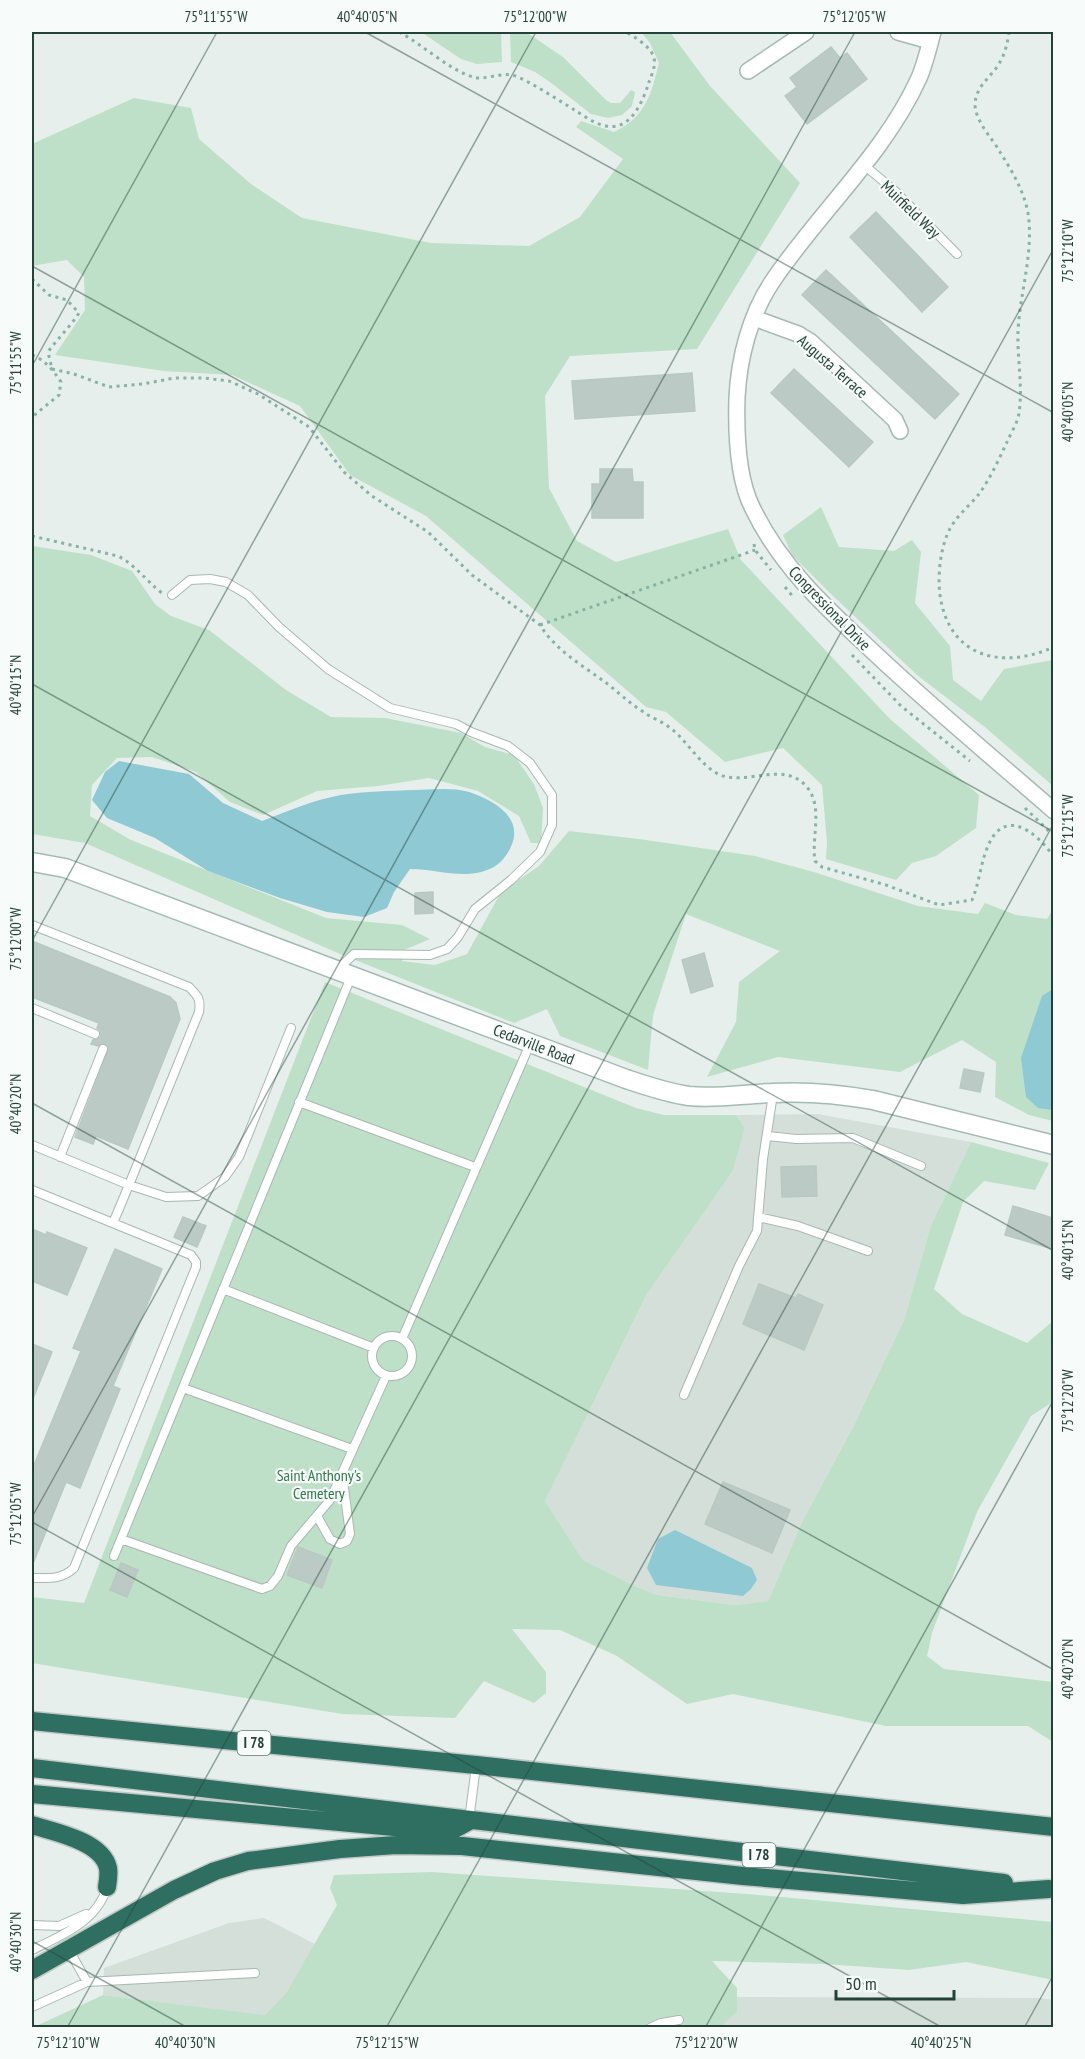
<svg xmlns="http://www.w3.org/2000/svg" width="1085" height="2059" viewBox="0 0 1085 2059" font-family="'PT Sans Narrow',sans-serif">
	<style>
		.built { fill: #d4dfda }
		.green { fill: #bfe0c8 }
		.water { fill: #8ec9d4 }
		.building { fill: #bbcac4; stroke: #b8c9c2; stroke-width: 1.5 }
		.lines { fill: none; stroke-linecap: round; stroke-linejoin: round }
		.lane-casing { stroke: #a8b8b2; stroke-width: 10 }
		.street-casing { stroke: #a8b8b2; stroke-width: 18 }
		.secondary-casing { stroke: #a4bbb3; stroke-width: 21 }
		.highway-casing { stroke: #c2cac8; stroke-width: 21 }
		.path { stroke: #86b3a5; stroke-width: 3; stroke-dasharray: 3 4.5; stroke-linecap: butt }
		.lane { stroke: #fff; stroke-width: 8 }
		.street { stroke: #fff; stroke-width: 15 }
		.secondary { stroke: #fff; stroke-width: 18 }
		.highway { stroke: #2f6f62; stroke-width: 18 }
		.ticks { fill: none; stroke: #24423a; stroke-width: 1.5; stroke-opacity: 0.45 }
		.labels { text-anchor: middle; stroke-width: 4.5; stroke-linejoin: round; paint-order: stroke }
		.shield { fill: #f7fbf9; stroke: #637a73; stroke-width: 1.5 }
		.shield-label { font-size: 15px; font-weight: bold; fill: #24423a }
		.street-label { font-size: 16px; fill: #24423a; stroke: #f7fbf9 }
		.park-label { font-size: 16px; fill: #2d7a4b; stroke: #f7fbf9 }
		.neatline { fill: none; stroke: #24423a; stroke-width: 2 }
		.ticks-label { font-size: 15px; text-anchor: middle; fill: #24423a }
	</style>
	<rect width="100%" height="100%" fill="#e6efeb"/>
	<!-- built -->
	<path class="built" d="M818,1114l153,28 -40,83 -27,95 -51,107 -50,93 -35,81 -33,4 -77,-10 -21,-8 -54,-27 -38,-59 102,-207 86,-123 12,-43 -9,-13z
		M264,1918l51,26 -29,49 -21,23 -162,-21 1,-27 125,-45z
		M729,1997l311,1 13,2v27l-350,1z"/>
	<!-- green -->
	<path class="green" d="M421,32h80l1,30 -25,2 -16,-5z
		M510,32h16l37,25 43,43 5,3h9l11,-13 4,2 -3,14 -10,9 -14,3 -17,-4 -41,-32 -15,-10 -24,-10z
		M645,32h25l40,54 90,97 -103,166 -127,7 -25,40 4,92 28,53 39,21 112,-33 13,31 149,159 89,76 -3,33 -40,28 -24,7 -16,17 -70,-21 1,-16 -5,-58 -39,-37 -58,14 -59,-50 -20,-5 -220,-191 -76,-41 -50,-69 -68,-31 -68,-4 -109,-16 30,-45 -1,-33 -17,-17 -35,6v-122l102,-46 57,10 8,31 52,45 51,34 129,25 98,3 51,-29 43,-58 -47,-32 5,-6 33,11c32,-15 37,-38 45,-69l-9,-20 -8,-10z
		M821,507l18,40 55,4 18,-11 9,12 -6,51 35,43 3,34 28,21 23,-32 49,-9v126l-67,-58 -69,-53 -84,-79 -41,-41 -9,-20z
		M32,546l59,9 41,16 23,33 16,12 38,14 77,60 45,27 54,1 76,15 24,14 29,8 20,29 9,24 -2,35h-10l-12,-27 -41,-25 -49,-13 -51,8 -61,5 -54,24 -33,-13 -34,-30 -44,-15 -35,1 -25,27 -2,31 41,24 195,78 76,7 28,14 -26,11 -2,11 33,4 32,-11 34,-62 38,-26 30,-35 70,8 116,17 59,16 104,34 60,8 7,-11 31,12 31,4 6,-10v212l-24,-6 -34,-18 1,-35 -34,-22 -62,32 -122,-15 -71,20 29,-55 3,-40 41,-31 -94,-37 -33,101 -5,55 -88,-34 -13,-27 -33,14 -174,-69 -255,-111 -53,-9z
		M325,982l311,126 28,7h72l9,13 -12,43 -86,123 -102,207 38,59 54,27 21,8 77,10 33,-4 35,-81 50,-93 51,-107 27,-95 40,-83 78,21 -14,27 -51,-9 -21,21 -29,87 28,25 65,29 26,-22 1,80 -23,15 -54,96 -45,121 -5,23 17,13 109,13v60l-25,-16h-142l-153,-32 -46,10 -70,-48 -57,-26 -48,-1 34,43v21l-12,10 -50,-22 -29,37 -113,-4 -310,-51v-66l52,6z
		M432,1872l315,22 306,28v58l-87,-18 -57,8 -85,-6 -112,-3 25,27v24l-17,15 -688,1 71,-33 162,20 21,-22 51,-88 -7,-17 4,-13z"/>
	<!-- water -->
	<path class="water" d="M119,761l70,13 34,29 39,18c26,-10 51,-21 79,-26 24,-4 49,-4 73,-5 18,0 36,-3 55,2 22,7 54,24 43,52 -3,9 -11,20 -20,24 -27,13 -54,1 -82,1l-16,23 -7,16 -23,9 -37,-5 -47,-14 -72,-27 -53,-33 -48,-20 -15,-18 13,-28z
		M1053,989v121l-15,-2 -12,-11 -5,-39 21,-62z
		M675,1530l77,38 5,12 -6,9 -8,7 -87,-11 -9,-17 11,-29z"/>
	<!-- building -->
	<path class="building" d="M831,47l9,11 7,-5 20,26 -60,45 -22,-28 12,-9 -7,-9z
		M876,212l72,75 -26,25 -72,-75z
		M826,270l133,124 -24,25 -133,-124z
		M794,369l79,73 -24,25 -78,-74z
		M692,373l3,38 -120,8 -3,-38z
		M600,469h32l1,13h10v36h-51v-34h8z
		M433,892v21l-18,1v-21z
		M32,941l138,56 6,6 4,16 -52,130 -32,-13 -3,8 -18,-7 34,-89 -4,-5 -7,3 -7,-2 2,-4 5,-1 3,-3 -1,-5 -3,-3 2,-5 -67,-26z
		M704,953l9,33 -22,7 -9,-33z
		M964,1069l20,4 -4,19 -20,-4z
		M816,1166l1,30 -35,1 -1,-30z
		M1013,1206l40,12v31l-48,-14z
		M183,1217l23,9 -9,21 -23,-10z
		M32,1229l14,6 1,-3 40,16 -20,47 -35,-14z
		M115,1249l47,20 -49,117 7,3 -40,99 -14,-6 -34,84v-96l49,-119 -8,-3z
		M759,1284l37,14 2,-4 25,11 -19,45 -61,-26z
		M32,1344l20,8 -20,49z
		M723,1482l67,28 -18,43 -67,-29z
		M298,1547l34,13 -10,28 -35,-13z
		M121,1563l17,7 -11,27 -17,-7z"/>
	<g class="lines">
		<!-- lane casing -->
		<g class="lane-casing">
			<path id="lane" d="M864,165l31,26 62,63
				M172,595l18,-15 20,-1 16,3 22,13 31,32 49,42 62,39 66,16 15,8 37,14 22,17 22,32v30l-12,27 -29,28 -36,29 -17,28 -11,12 -17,6 -76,-1 -16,15
				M32,925l157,62c9,9 12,12 10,25l-70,173 37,12 32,-1 27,-19 14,-20 52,-129
				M32,1008l63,26
				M299,1102l176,65
				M768,1136l28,3 57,-1 68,28
				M32,1145l97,40 -16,38
				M60,1157l43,-108
				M32,1190l159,65 5,7v5l-122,301c-12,12 -27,10 -42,10
				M758,1217l40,9 70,25
				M223,1289l151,59
				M372 1356a20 20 0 1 1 40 0a20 20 0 1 1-40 0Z
				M402,1339l128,-295
				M183,1388l169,61
				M684,1395l55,-129 18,-35 6,-72 10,-65
				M317,1516l13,23 10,5 7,-3 3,-7 -8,-61
				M121,1539l141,50 8,-3 8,-10 13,-30 39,-46 56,-124
				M114,1556l237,-579
				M469,1820l7,-54
				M32,1925l27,1 27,-12
				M32,1950c30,-15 65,-28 75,-63
				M69,1950l18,32
				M32,2007l55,-25 168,-9
				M650,2028l11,-5 18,-3"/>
		</g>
		<!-- street casing -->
		<g class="street-casing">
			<path id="street" d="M898,32l32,9
				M933,32c-4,15 -8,32 -14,46 -35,77 -101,135 -147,204 -22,33 -33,76 -35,115 -1,33 0,80 15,110 27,57 71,98 116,140 60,57 124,110 186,164
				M748,71l58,-39
				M754,318l44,16 13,8 84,78 5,11"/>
		</g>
		<!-- secondary casing -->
		<g class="secondary-casing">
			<path id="secondary" d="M32,862l33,6 561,211c21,7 41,14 63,17 27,3 55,-2 83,-3 34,-2 67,1 101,7l181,45"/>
		</g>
		<!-- highway casing -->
		<g class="highway-casing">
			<path id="highway" d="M32,1721l444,44 578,62
				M32,1768l972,115
				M32,1794l417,38 20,-11
				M32,1825c22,7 70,16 76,43 1,6 0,13 -1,19
				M32,1970l142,-80 41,-19 33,-10 92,-12 56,-4 66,1 281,30 220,19 86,-6"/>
		</g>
		<!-- path -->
		<path class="path" d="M399,32c23,12 50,38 74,45 14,4 30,-7 45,0 19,9 37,21 55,32 10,6 21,15 33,17 25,5 37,-25 43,-44 3,-8 8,-18 4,-27 -4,-9 -18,-18 -27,-23
			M1009,32c-1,9 -4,22 -9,30 -8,15 -24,23 -25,42 0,17 17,34 25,48 12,19 24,39 28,61 6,39 -8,79 -10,118 -1,26 5,56 1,82 -1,9 -8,20 -12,29 -8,17 -17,37 -28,52 -7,9 -17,17 -24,27 -14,17 -18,53 -15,74 9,63 62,75 114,52
			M32,279l17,16 18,5 12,13c-9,14 -21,25 -31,39l4,17
			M32,355c13,5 21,15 29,27l-2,13 -27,22
			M52,369l22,5 35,13 34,-3 31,-6h30l25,3 29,13 51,33 36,46 27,23 56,36 44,43 68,50c16,26 45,42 69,60 12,10 23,20 36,28 7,5 16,8 24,14 18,13 29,36 49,47 27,13 65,-14 88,12 18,20 5,51 9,75l7,6 64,18 53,20 33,-5c7,-16 8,-33 14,-49 16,-46 49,-21 68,6
			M32,536l86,20c19,10 27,24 44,37
			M754,544l1,6 16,20
			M785,587l9,11
			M540,625l215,-75
			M852,655l49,51 69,55
			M1025,808l29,28"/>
		<!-- lane -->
		<use href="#lane" class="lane"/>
		<!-- street -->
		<use href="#street" class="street"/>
		<!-- secondary -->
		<use href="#secondary" class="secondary"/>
		<!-- highway -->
		<use href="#highway" class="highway"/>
	</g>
	<!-- ticks -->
	<path class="ticks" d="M365,32l689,381M32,266l1022,566M32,366l185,-334M32,684l1022,567M32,941l504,-909M32,1103l1022,567M32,1517l823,-1485M32,1522l911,506M32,1941l156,87M67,2028l987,-1780M386,2028l668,-1205M705,2028l349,-629M1024,2028l30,-54"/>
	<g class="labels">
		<!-- shield labels -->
		<g class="shield">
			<rect x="237.5" y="1731" width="33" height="24" rx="4.5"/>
			<rect x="742.5" y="1843" width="33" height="24" rx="4.5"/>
		</g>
		<g class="shield-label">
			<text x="254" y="1748">I 78</text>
			<text x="759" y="1860">I 78</text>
		</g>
		<!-- street labels -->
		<g class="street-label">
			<text transform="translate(911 209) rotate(44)" y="6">Muirfield Way</text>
			<text transform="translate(833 366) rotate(41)" y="6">Augusta Terrace</text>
			<text transform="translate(830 608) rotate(46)" y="6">Congressional Drive</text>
			<text transform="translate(534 1044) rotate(21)" y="6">Cedarville Road</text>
		</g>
		<!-- park labels -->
		<g class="park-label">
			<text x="319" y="1481">Saint Anthony's<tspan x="319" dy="18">Cemetery</tspan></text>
		</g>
	</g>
	<!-- border -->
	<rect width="1085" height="2059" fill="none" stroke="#f7fbf9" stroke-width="66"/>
	<!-- scale -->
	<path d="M836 1990v9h118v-9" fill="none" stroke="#24423a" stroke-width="3"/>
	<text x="845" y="1990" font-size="18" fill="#24423a" stroke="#f7fbf9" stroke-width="4.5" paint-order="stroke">50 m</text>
	<rect x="33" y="33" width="1019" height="1993" class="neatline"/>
	<g class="ticks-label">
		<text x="216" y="22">75°11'55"W</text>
		<text x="367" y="22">40°40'05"N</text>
		<text x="535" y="22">75°12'00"W</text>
		<text x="854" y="22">75°12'05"W</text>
		<text transform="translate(1068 251) rotate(-90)" y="5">75°12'10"W</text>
		<text transform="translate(16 363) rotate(-90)" y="5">75°11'55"W</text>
		<text transform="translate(1068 412) rotate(-90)" y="5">40°40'05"N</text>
		<text transform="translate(16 685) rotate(-90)" y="5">40°40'15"N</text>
		<text transform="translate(1068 826) rotate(-90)" y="5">75°12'15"W</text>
		<text transform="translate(16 939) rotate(-90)" y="5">75°12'00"W</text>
		<text transform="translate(16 1104) rotate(-90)" y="5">40°40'20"N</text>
		<text transform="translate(1068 1250) rotate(-90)" y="5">40°40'15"N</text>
		<text transform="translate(1068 1401) rotate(-90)" y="5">75°12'20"W</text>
		<text transform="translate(16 1514) rotate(-90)" y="5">75°12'05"W</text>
		<text transform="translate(1068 1669) rotate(-90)" y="5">40°40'20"N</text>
		<text transform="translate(16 1942) rotate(-90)" y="5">40°40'30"N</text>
		<text x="68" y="2048">75°12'10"W</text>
		<text x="185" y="2048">40°40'30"N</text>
		<text x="387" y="2048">75°12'15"W</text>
		<text x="706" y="2048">75°12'20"W</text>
		<text x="941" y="2048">40°40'25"N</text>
	</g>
</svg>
